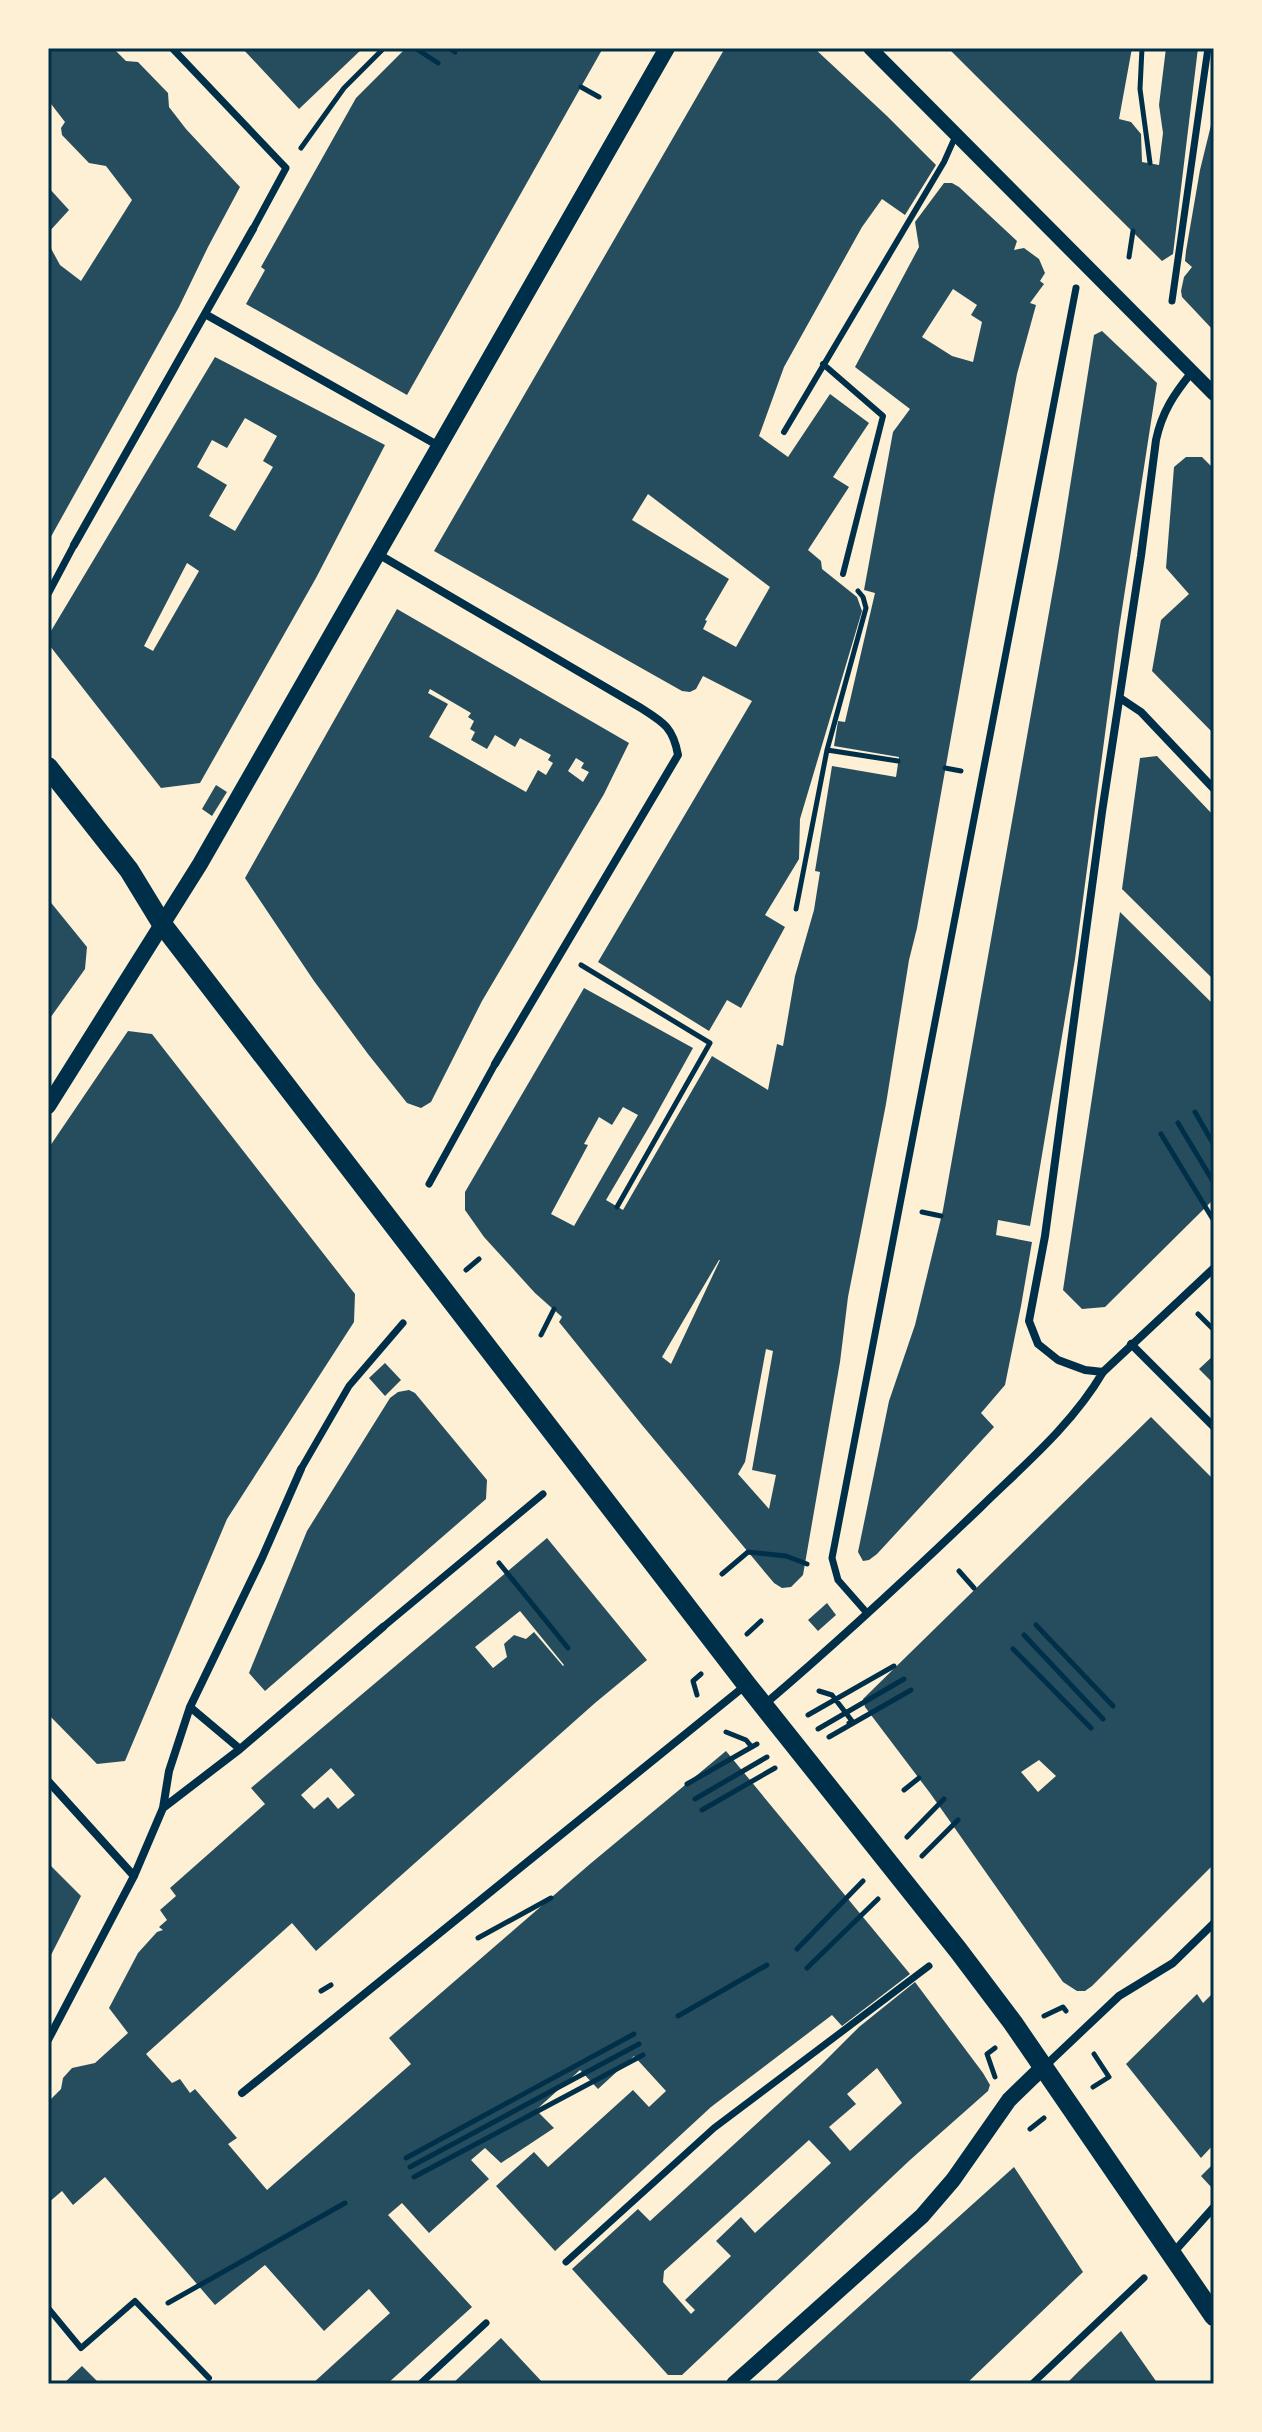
<svg xmlns="http://www.w3.org/2000/svg" width="1262" height="2432" viewBox="0 0 1262 2432" font-family="'Fira Sans Condensed',sans-serif">
	<style>
		.building { fill: #264d5e; fill-rule: evenodd }
		.lines { fill: none; stroke-linecap: round; stroke-linejoin: round }
		.path { stroke: #003049; stroke-width: 5 }
		.service { stroke: #003049; stroke-width: 6 }
		.pedestrian { stroke: #003049; stroke-width: 7 }
		.minor { stroke: #003049; stroke-width: 8 }
		.tertiary { stroke: #003049; stroke-width: 14 }
		.secondary { stroke: #003049; stroke-width: 16 }
		.primary { stroke: #003049; stroke-width: 20 }
		.neatline { fill: none; stroke: #003049; stroke-width: 3 }
	</style>
	<rect width="100%" height="100%" fill="#fdf0d5"/>
	<!-- building -->
	<path class="building" d="M48,48h65l13,13 12,1 30,31 1,14 17,22 54,58 -32,60 -29,60 -131,235v-299l12,22 21,16 51,-81 -26,-34 -17,-3 -27,-28 -1,-7 4,-6 -17,-22z
		M242,48h121l-64,61z
		M406,48h197l-196,347 -161,-91 19,-34 -4,-3 95,-169z
		M725,48h89l73,68 49,49 -31,50 -23,-16 -20,28 -78,140 -25,69 29,21 42,-63 39,29 -36,54 16,10 -41,63 13,11 1,8 35,28 5,14 -62,208 -1,40 -34,56 20,12 -44,81 -14,-8 -18,31 -111,-69 154,-261 -49,-25 -7,13 -6,3 -8,-1 -248,-140zM648,494l122,93 -34,60 -33,-18 4,-8 -2,-1 24,-41 -97,-59z
		M948,48h184l-13,71 12,3 10,12 1,28 17,3 4,-32 -4,-28 7,-57h32l-25,206 -11,7z
		M1213,117h1v214l-32,-34 -1,-6 3,-14 8,-10 -7,-6 1,-10 14,-81z
		M944,183h8l7,4 58,54 -3,9 10,-2 15,11 6,14 -5,8 4,3 -14,19 6,2 -19,69 -23,122 -77,432 -8,32 -23,144 -38,193 -8,65 -37,213 -12,12 -9,1 -8,-5 -132,-158 -83,-103 3,-5 -27,-24 -51,-56 -19,-27v-18l119,-204 109,60 -41,74 -46,78 17,10 89,-154 56,34 9,-46 6,2 12,-70 19,-66 6,-38 -5,-1 17,-105 64,11 3,-20 -65,-11 4,-25 7,1 30,-129 -11,-3 29,-158 17,-23 -55,-42 64,-120 -4,-25zM953,289l24,16 -6,10 11,7 -9,40 -21,-6 -30,-19zM623,1107l15,8 -64,111 -23,-12 37,-69 -4,-1 15,-27 13,8zM719,1260h1l-49,104 -9,-7zM766,1349l7,2 -21,119 24,5 -7,34 -31,-35 7,-12z
		M48,187l21,23 -21,23z
		M1102,331l55,52 -38,246 -44,330 -45,267 -32,-6 -2,15 36,7 -11,64 -16,79 -24,28 13,14 -117,127 -8,6 -6,1 -5,-9 31,-151 26,-76 28,-115 116,-654 35,-221z
		M215,357l170,88 -69,133 -116,205 -39,5 -111,-142 -2,-10zM245,418l32,18 -14,25 10,6 -38,64 -26,-15 18,-31 -30,-18 15,-27 15,8zM187,563l12,8 -46,80 -9,-5z
		M1186,457h16l12,12v265l-62,-63 9,-51 28,-26 -23,-26 8,-101z
		M397,609l232,134 -25,51 -122,207 -51,101 -10,6 -14,-5 -39,-49 -54,-73 -69,-103zM430,689l41,24 -3,4 6,4 -4,8 5,3 -4,8 16,9 8,-14 20,12 5,-9 31,17 -3,5 5,3 -7,12 -8,-5 -12,22 -97,-55 19,-33 -20,-11zM576,758l8,5 -3,5 8,4 -6,10 -15,-11z
		M1157,756l57,60v164l-92,-91 18,-131z
		M216,785l11,7 -15,24 -10,-7z
		M48,899l39,48 -2,22 -37,52z
		M1120,912l94,93v194l-109,108 -23,2 -19,-19z
		M128,1031l24,3 203,260 -1,28 -127,197 -102,242 -28,3 -49,-50v-565z
		M1214,1355v29l-15,-15z
		M385,1363l16,17 -16,16 -16,-18z
		M409,1390l6,3 72,87 -1,19 -221,192 -16,-18 58,-142 83,-133 8,-6z
		M1151,1417l63,63v384l-122,122 -7,5h-8l-14,-9 -133,-189 -65,-86 -2,-8zM1039,1760l17,16 -18,16 -17,-20z
		M547,1538l100,122 -52,43 -279,248 -24,-28 -146,131 26,29 8,-4 10,14 5,-4 42,49 -9,6 39,46 144,-126 -22,-26 201,-174 136,-113 184,223 -68,52 -10,-11 -121,92 -156,144 -59,-65 38,-34 14,15 85,-77 16,17 17,-16 -32,-35 -36,33 -18,-19 -44,40 18,18 -53,35 -16,-15 -14,12 18,19 -60,54 -27,-30 -14,12 84,92 -85,77h-75l78,-71 -21,-24 -45,42 -59,-66 -50,40 -110,-128 -32,28 -11,-14 -14,12v-101l13,-13 2,-11 9,-10 23,-5 33,-30 -19,-25 29,-55 19,-21 6,-2 -4,-3 8,-7 -7,-10 16,-14 -6,-8 95,-84 -14,-16zM520,1611l44,54 -1,1 -29,-34 -8,7 -12,-4 -10,9 3,13 -14,11 -18,-21zM331,1768l24,27 -17,14 -10,-12 -14,12 -13,-14z
		M827,1603l9,12 -18,16 -10,-11z
		M48,1863l33,33 -33,65z
		M915,1982l68,91 7,12 -2,6 -78,69 -228,215h-14l-96,-106 66,-60 12,12 171,-156 38,-38zM877,2068l25,35 -52,48 -21,-24 27,-23 -9,-10zM809,2140l22,23 -76,70 -14,-16 -25,24 15,15 -46,44 10,10 -4,4 -28,-32 1,-11z
		M1214,1992v152l-13,14 -75,-94 71,-70 6,9z
		M1214,2163v23l-2,2 -11,-12z
		M1014,2167l69,105 -117,112h-193z
		M1121,2331l37,53h-92l13,-13z
		M501,2338l43,46h-92z
		M82,2366l18,18h-37z"/>
	<g class="lines">
		<!-- path -->
		<path class="path" d="M415,48l23,15
			M449,48l6,4
			M1142,48l-2,41 10,74
			M581,87l18,10
			M301,148l43,-60 40,-40
			M1129,257l4,-26
			M858,591l5,6 3,11 -39,142 71,11
			M945,768l16,3
			M796,909l31,-159
			M581,965l129,78 -93,164
			M1195,1112l19,33
			M1178,1123l36,60
			M1161,1134l53,87
			M922,1212l19,4
			M466,1270l13,-11
			M1198,1314l16,16
			M541,1335l13,-26
			M499,1563l69,85
			M959,1571l15,17
			M722,1574l26,-22 38,4 21,8
			M1036,1625l77,81
			M747,1634l14,-13
			M1024,1635l79,84
			M1013,1649l78,79
			M819,1691l13,4 20,26 -3,2
			M697,1695l-4,-14 8,-7
			M808,1715l86,-49
			M818,1729l86,-50
			M726,1732l20,8 5,6
			M829,1737l82,-47
			M687,1784l70,-40
			M904,1790l15,-12
			M695,1799l72,-42
			M702,1810l73,-42
			M907,1837l37,-38
			M922,1856l36,-36
			M478,1938l73,-40
			M797,1949l66,-68
			M807,1968l71,-69
			M321,1991l10,-6
			M678,2016l89,-51
			M1044,2016l19,-9 3,4
			M995,2077l-8,-23 8,-6
			M1093,2087l16,-10 -15,-23
			M1030,2129l14,-11
			M406,2158l228,-124
			M410,2167l229,-123
			M414,2177l229,-122
			M168,2303l177,-100"/>
		<!-- service -->
		<path class="service" d="M823,364l60,52 -40,158
			M784,432l160,-270 12,-27
			M48,2308l33,40 54,-47 74,77"/>
		<!-- pedestrian -->
		<path class="pedestrian" d="M172,48l114,120 -33,61
			M1172,301l36,-253
			M48,594l26,-49
			M429,1184l66,-120
			M301,1469l48,-83 54,-63
			M867,1613l-29,-33 -6,-22 244,-1270
			M383,1627l160,-133
			M566,2262l148,-134 215,-162
			M420,2384l66,-61
			M1032,2384l112,-106"/>
		<!-- minor -->
		<path class="minor" d="M205,314l234,132
			M74,545l179,-316
			M378,554l263,154c22,14 32,19 37,47l-183,309
			M1120,698l21,14 73,77
			M1131,1344l83,83
			M1103,1372l-18,-2 -27,-10 -20,-16 -9,-23 16,-85 57,-424 39,-256 15,-116c6,-28 18,-46 36,-68
			M765,1704c74,-63 146,-130 216,-197 43,-42 91,-82 122,-135l111,-104
			M190,1707l50,42
			M48,1781l86,95
			M163,1808l77,-59 143,-122
			M48,2040l86,-164 29,-68 6,-37 21,-64 72,-149 39,-89
			M1044,2067l75,-71 54,-33 41,-40
			M242,2093l504,-408
			M1172,2254l42,-47"/>
		<!-- tertiary -->
		<path class="tertiary" d="M870,48l344,346"/>
		<!-- secondary -->
		<path class="secondary" d="M48,1106l152,-242 467,-816
			M734,2384l188,-168 31,-36 56,-80 34,-33"/>
		<!-- primary -->
		<path class="primary" d="M48,767l81,103 33,54 585,761 211,265 55,73 201,293"/>
	</g>
	<!-- border -->
	<rect width="1262" height="2432" fill="none" stroke="#fdf0d5" stroke-width="100"/>
	<rect x="50" y="50" width="1162" height="2332" class="neatline"/>
</svg>
